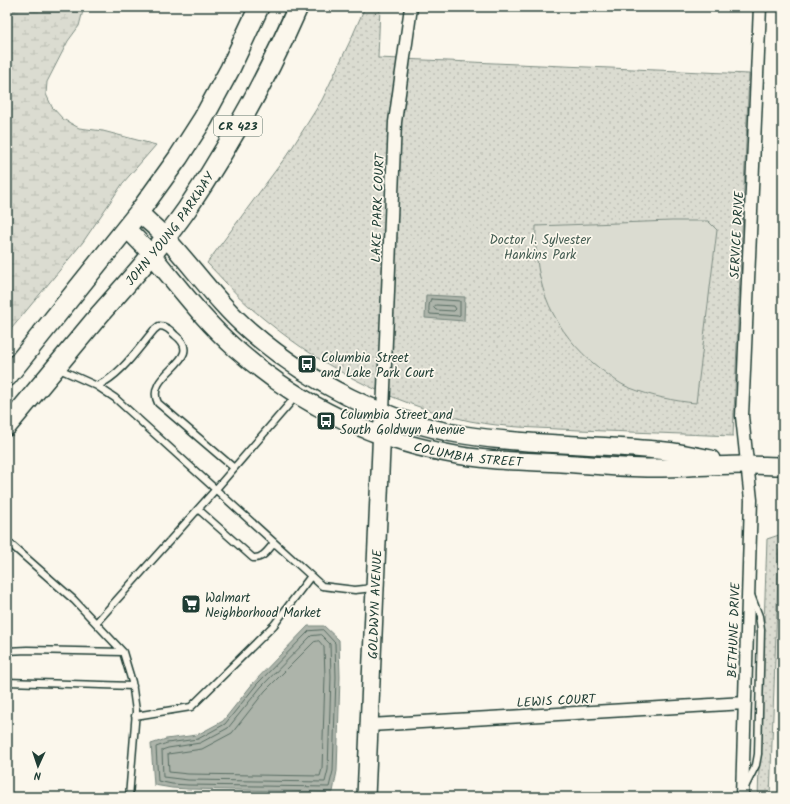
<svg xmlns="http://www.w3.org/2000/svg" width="790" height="804" viewBox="0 0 790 804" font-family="Kalam,sans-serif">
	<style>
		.grass { fill: url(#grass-dots); stroke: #7d8c82 }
		.wetland { fill: url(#wetland-marsh); stroke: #7d8c82 }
		.garden { fill: #dbdcd1; stroke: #7d8c82 }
		.water { fill: #adb4aa; stroke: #74847b }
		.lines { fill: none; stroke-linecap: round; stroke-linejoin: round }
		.shore { stroke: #586d63; stroke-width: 1 }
		.lane-casing { stroke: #1f3d34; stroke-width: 9 }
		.street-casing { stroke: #1f3d34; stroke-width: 15 }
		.secondary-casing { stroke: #1f3d34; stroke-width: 20 }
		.primary-casing { stroke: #1f3d34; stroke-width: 22 }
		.lane { stroke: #fbf7ec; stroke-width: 6 }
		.street { stroke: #fbf7ec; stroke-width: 12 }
		.secondary { stroke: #fbf7ec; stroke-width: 17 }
		.primary { stroke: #fbf7ec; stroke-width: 19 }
		.labels { text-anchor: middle; stroke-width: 3.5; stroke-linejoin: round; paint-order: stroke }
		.shield { fill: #fbf7ec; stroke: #61756b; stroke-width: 1 }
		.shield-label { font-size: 12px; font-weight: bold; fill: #1f3d34 }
		.street-label { font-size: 13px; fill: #1f3d34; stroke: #fbf7ec }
		.park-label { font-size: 13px; fill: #455d53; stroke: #fbf7ec }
		.poi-label { font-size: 13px; fill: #1f3d34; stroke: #fbf7ec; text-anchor: start }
	</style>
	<defs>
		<pattern id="grass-dots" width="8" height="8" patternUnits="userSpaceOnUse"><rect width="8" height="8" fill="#dbdcd1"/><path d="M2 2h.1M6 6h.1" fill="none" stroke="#bcbeb4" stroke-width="1.8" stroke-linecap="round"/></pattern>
		<pattern id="wetland-marsh" width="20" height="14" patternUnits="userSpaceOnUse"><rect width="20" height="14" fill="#dbdcd1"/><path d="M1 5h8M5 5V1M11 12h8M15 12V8" fill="none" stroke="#bcbeb4"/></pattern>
	</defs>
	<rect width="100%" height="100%" fill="#fbf7ec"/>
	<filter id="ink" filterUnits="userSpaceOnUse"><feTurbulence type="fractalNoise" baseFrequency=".025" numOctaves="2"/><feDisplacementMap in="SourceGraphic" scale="8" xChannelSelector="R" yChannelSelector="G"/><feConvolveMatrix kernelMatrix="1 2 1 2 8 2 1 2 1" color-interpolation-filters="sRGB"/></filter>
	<g filter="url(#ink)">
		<!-- grass -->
		<path class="grass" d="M365,7h15l-2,51 371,16 -16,362c-51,-2 -102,-4 -154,-6 -36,-2 -73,-2 -109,-9 -83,-18 -154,-57 -218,-112 -16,-14 -30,-31 -45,-46l83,-112 32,-51 29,-61z
			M783,533v15l-4,2 -9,247h-12l9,-258 12,-4z"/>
		<!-- wetland -->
		<path class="wetland" d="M7,7h77l-5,19 -11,15 -21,41 -1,12 6,13 11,12 16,9 24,3 53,14 -33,38 -40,59 -76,92z"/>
		<!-- garden -->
		<path class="garden" d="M672,221h36l9,9 -21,173c-23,-2 -45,-7 -66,-15 -11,-4 -21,-13 -31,-20 -46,-37 -66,-83 -63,-142z"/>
		<!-- water -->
		<path class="water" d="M426,295l39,2 -1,24 -39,-3z
			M308,626h16l15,14 1,37 -3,94 -4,21 -145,-3 -16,-1 -18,-3 -3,-41 15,-5 31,-4 26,-14 31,-39z"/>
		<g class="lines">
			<!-- shore -->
			<path class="shore" d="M431,299l29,2v14l-2,1 -28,-2c-2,-3 -1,-12 1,-15z
				M436,305l18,1 2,3 -2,2 -18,-1 -2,-2z
				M323,630l12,13 1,34 -3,94 -4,16 -141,-2 -16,-1 -14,-3 -2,-34 11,-4 31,-4 27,-15 32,-40 52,-53z
				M321,635l9,9 1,33 -3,93 -3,12 -137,-2 -25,-3 -1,-27 6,-2 32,-5 28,-15 33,-41 50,-51z
				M319,641l5,6 1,30 -3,92 -2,7 -132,-2 -19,-2 -1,-18 34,-5 30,-16 33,-42 49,-49z"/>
			<!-- lane casing -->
			<g class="lane-casing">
				<path id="lane" d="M57,368l40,18 18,12 207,188 33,4 18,-2
					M97,386c24,-11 40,-36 57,-56l5,-4c7,0 11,4 16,9 33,25 -32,38 -17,68l76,65
					M198,509l55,49c10,1 15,-8 21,-15
					M7,541l67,59 49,52 9,30 4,29 -7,86
					M96,623l120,-134 81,-94
					M7,651l20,-1 96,2
					M7,682l126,4
					M135,716l56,-9 83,-82 37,-49
					M745,787l11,-22 2,-11 3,-124 -2,-14 -8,-21"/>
			</g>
			<!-- street casing -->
			<g class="street-casing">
				<path id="street" d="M383,412l12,-290 16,-115
					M370,725l375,-22
					M742,797l9,-297 -9,-84 18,-409"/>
			</g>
			<!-- secondary casing -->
			<g class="secondary-casing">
				<g id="secondary">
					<path d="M139,212c8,9 18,16 26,25 29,31 53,67 86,95 59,51 135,90 213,103 63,10 128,9 192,15 19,1 37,6 55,9"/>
					<path id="s1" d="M126,228c9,9 18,18 26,27 27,32 52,66 84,94 60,53 132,89 210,104 38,8 76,8 115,10 30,2 61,5 92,5 31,0 62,-3 93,-3 12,0 25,1 37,1"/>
					<path id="s2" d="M366,797l16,-371"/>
				</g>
			</g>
			<!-- primary casing -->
			<g class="primary-casing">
				<g id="primary">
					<path d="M7,377l132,-165 39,-54 25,-39 27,-50 29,-62"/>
					<path id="s3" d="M7,426c31,-37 62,-75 93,-112 30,-34 61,-68 87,-105 43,-64 80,-131 111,-202"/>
				</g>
			</g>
			<!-- lane -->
			<use href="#lane" class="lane"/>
			<!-- street -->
			<use href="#street" class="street"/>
			<!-- secondary -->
			<use href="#secondary" class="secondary"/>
			<!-- primary -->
			<use href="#primary" class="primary"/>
		</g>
	</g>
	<!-- icons -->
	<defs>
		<g id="bus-square" transform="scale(1)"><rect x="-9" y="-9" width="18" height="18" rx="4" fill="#1f3d34" stroke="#fbf7ec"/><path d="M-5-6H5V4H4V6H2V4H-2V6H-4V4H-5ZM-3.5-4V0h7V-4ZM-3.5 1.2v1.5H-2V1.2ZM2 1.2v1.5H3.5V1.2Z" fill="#fff"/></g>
		<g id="supermarket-square" transform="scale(1)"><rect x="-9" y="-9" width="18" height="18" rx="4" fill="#1f3d34" stroke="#fbf7ec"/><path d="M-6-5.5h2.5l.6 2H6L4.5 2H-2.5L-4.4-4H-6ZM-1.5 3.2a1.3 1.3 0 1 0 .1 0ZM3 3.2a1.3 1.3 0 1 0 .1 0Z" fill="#fff"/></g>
	</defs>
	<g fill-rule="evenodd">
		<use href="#bus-square" x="307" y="364"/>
		<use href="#bus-square" x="326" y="421"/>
		<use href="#supermarket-square" x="191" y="604"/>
	</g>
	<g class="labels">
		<!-- shield labels -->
		<rect class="shield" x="214" y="116" width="48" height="20" rx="3"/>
		<g class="shield-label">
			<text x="238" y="130">CR 423</text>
		</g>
		<!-- street labels -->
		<g class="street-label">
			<text transform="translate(377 208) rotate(-88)" y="5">LAKE PARK COURT</text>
			<text dy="5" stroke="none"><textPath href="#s3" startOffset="256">JOHN YOUNG PARKWAY</textPath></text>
			<text transform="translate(736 235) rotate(-87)" y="5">SERVICE DRIVE</text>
			<text dy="5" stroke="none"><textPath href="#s1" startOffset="423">COLUMBIA STREET</textPath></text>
			<text dy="5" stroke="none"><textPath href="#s2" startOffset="193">GOLDWYN AVENUE</textPath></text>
			<text transform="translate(733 630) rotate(-88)" y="5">BETHUNE DRIVE</text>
			<text transform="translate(556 700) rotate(-3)" y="5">LEWIS COURT</text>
		</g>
		<!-- park labels -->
		<g class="park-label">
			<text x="540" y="244">Doctor I. Sylvester<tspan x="540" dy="15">Hankins Park</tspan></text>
		</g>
		<!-- poi labels -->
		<g class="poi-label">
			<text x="321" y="362">Columbia Street<tspan x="321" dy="15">and Lake Park Court</tspan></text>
			<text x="340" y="419">Columbia Street and<tspan x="340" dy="15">South Goldwyn Avenue</tspan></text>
			<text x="205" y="602">Walmart<tspan x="205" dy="15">Neighborhood Market</tspan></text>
		</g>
	</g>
	<!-- margin -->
	<rect width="790" height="804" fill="none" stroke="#fbf7ec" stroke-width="24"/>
	<rect x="12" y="12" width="766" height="780" fill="none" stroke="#1f3d34" stroke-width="1.5" filter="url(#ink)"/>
	<!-- north arrow -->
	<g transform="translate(38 766) rotate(183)" stroke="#fbf7ec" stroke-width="3" paint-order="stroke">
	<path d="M0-3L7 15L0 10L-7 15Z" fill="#1f3d34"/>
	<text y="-6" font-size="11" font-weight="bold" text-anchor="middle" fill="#1f3d34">N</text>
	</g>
</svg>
